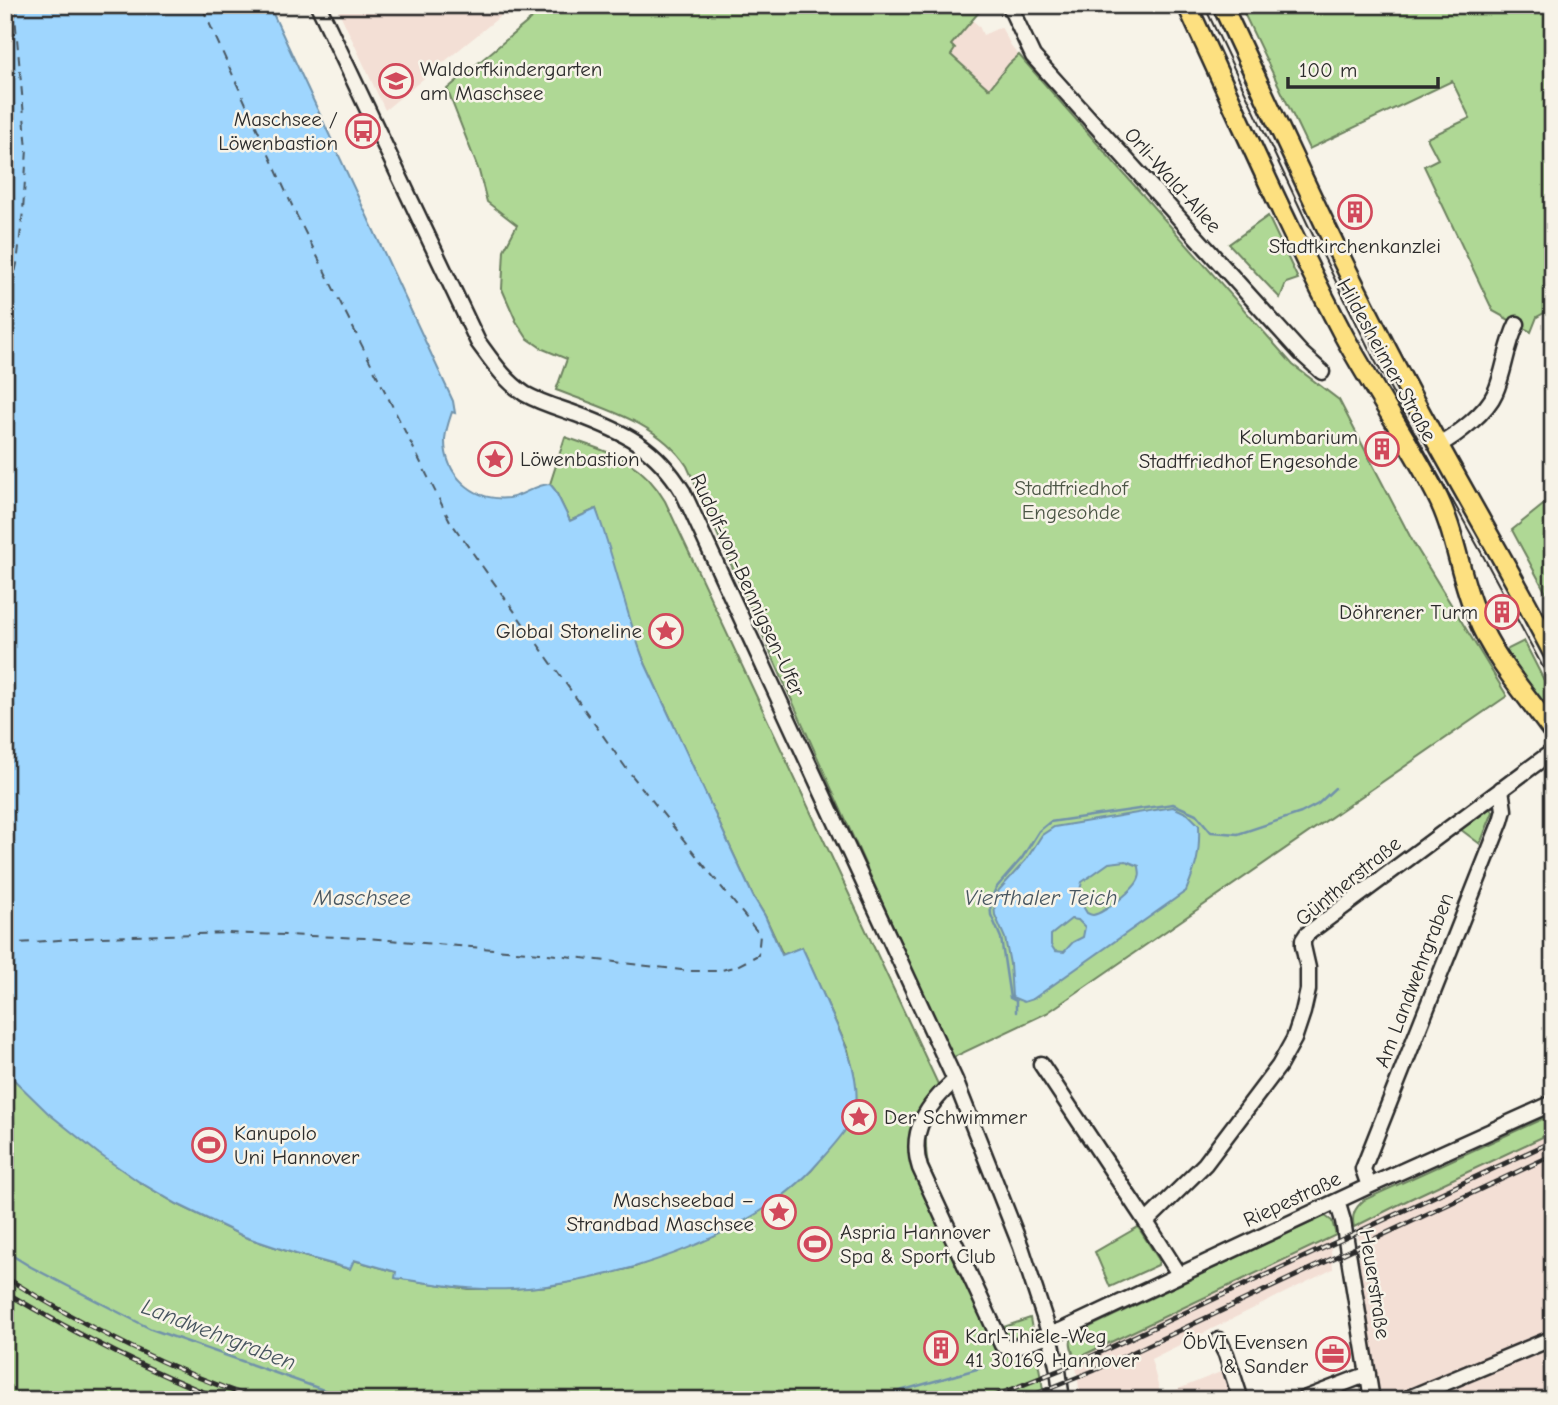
<svg xmlns="http://www.w3.org/2000/svg" width="1558" height="1405" viewBox="0 0 1558 1405" font-family="'Comic Neue',sans-serif">
	<style>
		.built { fill: #f3dfd5 }
		.green { fill: #afd895; stroke: #6d8260; stroke-width: 2 }
		.water { fill: #9fd6fe; stroke: #7192aa; stroke-width: 2; fill-rule: evenodd }
		.lines { fill: none; stroke-linecap: round; stroke-linejoin: round }
		.stream { stroke: #7192aa; stroke-width: 2.5 }
		.ferry { stroke: #485660; stroke-width: 2; stroke-dasharray: 9 7; stroke-linecap: butt }
		.minor-casing { stroke: #2b2b2b; stroke-width: 19 }
		.major-casing { stroke: #2b2b2b; stroke-width: 23 }
		.minor { stroke: #f7f3e8; stroke-width: 14 }
		.major { stroke: #fde080; stroke-width: 18 }
		.tram { stroke: #2b2b2b; stroke-width: 2 }
		.rail-casing { stroke: #2b2b2b; stroke-width: 5 }
		.rail { stroke: #f7f3e8; stroke-width: 2.5; stroke-dasharray: 8; stroke-linecap: butt }
		.labels { text-anchor: middle; stroke-width: 5; stroke-linejoin: round; paint-order: stroke }
		.poi-label { font-size: 21px; fill: #2b2b2b; stroke: #f7f3e8; text-anchor: start }
		.street-label { font-size: 21px; fill: #2b2b2b; stroke: #f7f3e8 }
		.park-label { font-size: 21px; fill: #4c5646; stroke: #f7f3e8 }
		.water-label { font-size: 23px; font-style: italic; fill: #485660; stroke: #f7f3e8 }
	</style>
	<rect width="100%" height="100%" fill="#f7f3e8"/>
	<filter id="ink" filterUnits="userSpaceOnUse"><feTurbulence type="fractalNoise" baseFrequency=".0143" numOctaves="2"/><feDisplacementMap in="SourceGraphic" scale="14" xChannelSelector="R" yChannelSelector="G"/><feConvolveMatrix kernelMatrix="1 2 1 2 8 2 1 2 1" color-interpolation-filters="sRGB"/></filter>
	<g filter="url(#ink)">
		<!-- built -->
		<path class="built" d="M336,5h178l-129,105z
			M972,20l7,6 4,9 18,-8 12,22 6,6 -10,9 -20,25 -39,-34 5,-6 -5,-4z
			M1553,1132v268h-181l-18,-140 7,-4 -4,-28 -3,-1 56,-28z
			M1336,1235l-6,6 3,28 -182,90 11,41h-85l2,-12 -4,-29z
			M1223,1371l7,23 -15,6h-48l-1,-6z"/>
		<!-- green -->
		<path class="green" d="M548,5h437l-34,40 4,4 -4,6 38,34 20,-25 10,-9 274,310 46,35 74,142 94,154 -460,317 -95,45 -265,-592c-29,-44 -85,-58 -131,-76l11,-31 -24,-10 -16,-11 -11,-17 -14,-32 2,-39 13,-25 -30,-23 -8,-31 -32,-82z
			M1240,5h313v303l-16,9 -6,15 -38,-21 -69,-145 14,-7 -11,-21 43,-20 -18,-37 -143,68z
			M1268,216l30,63 -12,4 -6,15 -51,-54z
			M565,437c44,16 74,20 100,64l279,596c-21,16 -20,45 -16,68l73,163 29,-10 15,82h-1040v-329l133,110 39,23 68,33 51,17 53,15 4,-9 44,12 -1,6 73,11h40l41,-3 82,-18 83,-32 96,-65 41,-52 4,-14 -1,-26 -7,-29 -46,-103 -19,8 -18,-39 -12,-20 -109,-235 -9,-23 -39,-129 -26,12 -15,-31 -5,-6z
			M1553,497v109l-41,-76z
			M1524,641l29,57v24l-53,-69z
			M1489,808l4,4 -13,32 -20,-15z
			M1553,1114v18l-143,67 -56,28c-3,-12 1,-19 10,-27z
			M1325,1216l7,5 4,14 -261,124c-4,-14 -9,-18 4,-27z
			M1138,1227l21,33 -1,5 -48,22 -15,-35z"/>
		<!-- water -->
		<path class="water" d="M5,5h264l184,396 2,12 -3,-1c-3,9 -6,17 -7,27 -1,35 28,63 64,59 14,-2 27,-14 41,-14l5,6 15,31 26,-12c19,50 29,102 48,152l109,235 12,20 17,39 20,-8c10,21 19,42 28,63 13,29 30,63 26,96 -3,20 -25,42 -38,57 -64,75 -211,122 -307,126 -39,2 -77,-5 -116,-11l1,-6 -42,-12 -4,9 -54,-15 -51,-17 -68,-33 -39,-23 -39,-27 -51,-41 -43,-42z
			M1173,807l15,7 11,11c1,29 -2,39 -13,66l-153,108 -9,3 -12,-5 -2,-33 -5,-26 -10,-23 -1,-11 5,-14 27,-30 16,-25 12,-8zM1126,861l13,5c0,4 2,8 0,12 -3,11 -35,35 -46,37 -2,0 -4,-1 -6,-2l-9,-15 4,-16 27,-19zM1071,919l7,1 7,7 -2,10 -10,5 -9,10 -9,-1 -4,-6v-10z"/>
		<g class="lines">
			<!-- stream -->
			<path class="stream" d="M1016,1012v-11l-6,-3 -9,-60 -10,-23 -1,-13 6,-14 26,-30 17,-27 11,-9 123,-18 23,10 15,18 27,2 63,-21 17,-9 17,-16
				M5,1251l26,16 120,62 201,71
				M862,1400l24,-5 98,-28"/>
			<!-- ferry -->
			<path class="ferry" d="M5,318l12,-54 6,-53 4,-62 -13,-144
				M5,944l95,-7 127,-4 139,5 174,15 150,18h28l19,-5 21,-11 2,-20 -134,-167 -176,-247 -155,-309 -94,-207"/>
			<!-- minor casing -->
			<g class="minor-casing">
				<path id="minor" d="M318,5l160,337c14,19 27,39 47,52 16,9 34,14 51,20 48,18 79,32 107,78l272,588 66,167 29,88 8,35 4,30
					M1009,5l24,51 268,297 21,19
					M1439,445c18,-10 48,-33 56,-52 10,-22 11,-47 22,-69
					M1041,1064l105,158
					M955,1080c-27,24 -47,51 -35,88l78,168 4,9 10,3 50,-18 307,-144 184,-83
					M1369,1186l-6,-17 138,-348 3,-11 -3,-21
					M1337,1201l6,20 29,179
					M1179,1274l-33,-52 59,-58 74,-98 15,-27 9,-27 5,-22v-22l-5,-22v-6l4,-6 246,-183
					M1219,1340l7,14 15,46
					M1301,1400l67,-26
					M1404,1400l149,-62"/>
			</g>
			<!-- major casing -->
			<g class="major-casing">
				<path id="major" d="M1187,5c51,110 100,223 157,331 29,53 63,102 91,156 21,39 24,84 42,125 17,43 49,77 76,115
					M1222,5c59,125 115,251 180,373 49,93 103,182 151,275"/>
			</g>
			<!-- minor -->
			<use href="#minor" class="minor"/>
			<!-- major -->
			<use href="#major" class="major"/>
			<!-- tram -->
			<path class="tram" d="M1204,5l104,220 66,134 107,193 72,134"/>
			<!-- rail casing -->
			<g class="rail-casing">
				<path id="rail" d="M5,1277c80,50 164,92 253,123
					M5,1292c71,42 141,78 218,108
					M985,1400l90,-36 478,-223
					M1021,1400l72,-29 460,-216"/>
			</g>
			<!-- rail -->
			<use href="#rail" class="rail"/>
		</g>
	</g>
	<!-- icons -->
	<defs>
		<g id="school-ring" transform="scale(1.75)"><circle r="9.5" fill="#f7f3e8" stroke="#d1495b" stroke-width="1.5"/><path d="M0-5L7-2L0 1L-7-2ZM-4 1L0 2.5L4 1V4Q0 6-4 4Z" fill="#d1495b"/></g>
		<g id="bus-ring" transform="scale(1.75)"><circle r="9.5" fill="#f7f3e8" stroke="#d1495b" stroke-width="1.5"/><path d="M-5-6H5V4H4V6H2V4H-2V6H-4V4H-5ZM-3.5-4V0h7V-4ZM-3.5 1.2v1.5H-2V1.2ZM2 1.2v1.5H3.5V1.2Z" fill="#d1495b"/></g>
		<g id="building-ring" transform="scale(1.75)"><circle r="9.5" fill="#f7f3e8" stroke="#d1495b" stroke-width="1.5"/><path d="M-4-6H4V6H1V3H-1V6H-4ZM-2.5-4.3h1.7v1.8h-1.7ZM.8-4.3h1.7v1.8H.8ZM-2.5-1h1.7V.8h-1.7ZM.8-1h1.7V.8H.8Z" fill="#d1495b"/></g>
		<g id="sight-ring" transform="scale(1.75)"><circle r="9.5" fill="#f7f3e8" stroke="#d1495b" stroke-width="1.5"/><path d="M0-6L1.8-2.2L6-1.7L2.9 1.2L3.7 5.4L0 3.3L-3.7 5.4L-2.9 1.2L-6-1.7L-1.8-2.2Z" fill="#d1495b"/></g>
		<g id="stadium-ring" transform="scale(1.75)"><circle r="9.5" fill="#f7f3e8" stroke="#d1495b" stroke-width="1.5"/><path d="M0-5a6.5 5 0 1 0 0 10a6.5 5 0 1 0 0-10ZM-3.5-1.8h7v3.6h-7Z" fill="#d1495b"/></g>
		<g id="office-ring" transform="scale(1.75)"><circle r="9.5" fill="#f7f3e8" stroke="#d1495b" stroke-width="1.5"/><path d="M-6-3h4V-5.5h4V-3h4V5H-6ZM-1-4.5V-3h2v-1.5ZM-6 0V1H6V0Z" fill="#d1495b"/></g>
	</defs>
	<g fill-rule="evenodd">
		<use href="#school-ring" x="396" y="81"/>
		<use href="#bus-ring" x="363" y="131"/>
		<use href="#building-ring" x="1355" y="212"/>
		<use href="#building-ring" x="1382" y="449"/>
		<use href="#sight-ring" x="495" y="459"/>
		<use href="#building-ring" x="1502" y="612"/>
		<use href="#sight-ring" x="666" y="631"/>
		<use href="#sight-ring" x="859" y="1117"/>
		<use href="#stadium-ring" x="209" y="1145"/>
		<use href="#sight-ring" x="779" y="1212"/>
		<use href="#stadium-ring" x="815" y="1244"/>
		<use href="#building-ring" x="941" y="1348"/>
		<use href="#office-ring" x="1333" y="1354"/>
	</g>
	<g class="labels">
		<!-- poi labels -->
		<g class="poi-label">
			<text x="420" y="76">Waldorfkindergarten<tspan x="420" dy="24">am Maschsee</tspan></text>
			<text x="338" y="126" text-anchor="end">Maschsee /<tspan x="338" dy="24">Löwenbastion</tspan></text>
			<text x="1355" y="253" text-anchor="middle">Stadtkirchenkanzlei</text>
			<text x="1358" y="444" text-anchor="end">Kolumbarium<tspan x="1358" dy="24">Stadtfriedhof Engesohde</tspan></text>
			<text x="520" y="466">Löwenbastion</text>
			<text x="1478" y="619" text-anchor="end">Döhrener Turm</text>
			<text x="642" y="638" text-anchor="end">Global Stoneline</text>
			<text x="884" y="1124">Der Schwimmer</text>
			<text x="234" y="1140">Kanupolo<tspan x="234" dy="24">Uni Hannover</tspan></text>
			<text x="754" y="1207" text-anchor="end">Maschseebad –<tspan x="754" dy="24">Strandbad Maschsee</tspan></text>
			<text x="840" y="1239">Aspria Hannover<tspan x="840" dy="24">Spa &amp; Sport Club</tspan></text>
			<text x="965" y="1343">Karl-Thiele-Weg<tspan x="965" dy="24">41 30169 Hannover</tspan></text>
			<text x="1308" y="1349" text-anchor="end">ÖbVI Evensen<tspan x="1308" dy="24">&amp; Sander</tspan></text>
		</g>
		<!-- street labels -->
		<g class="street-label">
			<text transform="translate(1173 180) rotate(48)" y="7">Orli-Wald-Allee</text>
			<text transform="translate(1387 360) rotate(61)" y="7">Hildesheimer Straße</text>
			<text transform="translate(748 585) rotate(65)" y="7">Rudolf-von-Bennigsen-Ufer</text>
			<text transform="translate(1348 881) rotate(-39)" y="7">Güntherstraße</text>
			<text transform="translate(1414 980) rotate(-69)" y="7">Am Landwehrgraben</text>
			<text transform="translate(1292 1199) rotate(-25)" y="7">Riepestraße</text>
			<text transform="translate(1375 1284) rotate(81)" y="7">Heuerstraße</text>
		</g>
		<!-- park labels -->
		<g class="park-label">
			<text x="1071" y="495">Stadtfriedhof<tspan x="1071" dy="24">Engesohde</tspan></text>
		</g>
		<!-- water labels -->
		<g class="water-label">
			<text x="362" y="905">Maschsee</text>
			<text x="1041" y="905">Vierthaler Teich</text>
			<text transform="translate(219 1334) rotate(21)" y="8">Landwehrgraben</text>
		</g>
	</g>
	<!-- margin -->
	<rect width="1558" height="1405" fill="none" stroke="#f7f3e8" stroke-width="28"/>
	<rect x="14" y="14" width="1530" height="1377" fill="none" stroke="#2b2b2b" stroke-width="2.5" filter="url(#ink)"/>
	<!-- scale -->
	<path d="M1288 77v10h150v-10" fill="none" stroke="#2b2b2b" stroke-width="3.5"/>
	<text x="1299" y="77" font-size="21" fill="#2b2b2b" stroke="#f7f3e8" stroke-width="5" paint-order="stroke">100 m</text>
</svg>
